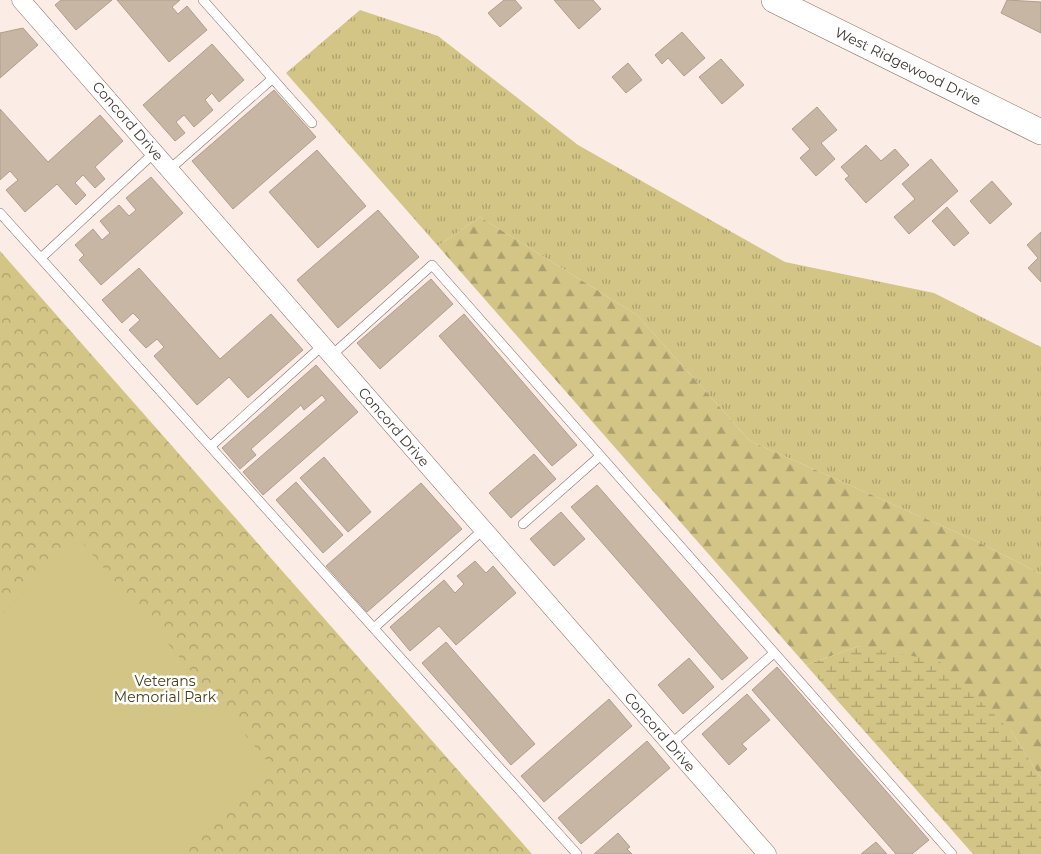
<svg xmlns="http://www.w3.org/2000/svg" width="1041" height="854" viewBox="0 0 1041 854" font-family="Montserrat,sans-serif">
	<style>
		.grass { fill: url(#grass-tufts) }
		.forest { fill: url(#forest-firs) }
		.wetland { fill: url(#wetland-marsh) }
		.park { fill: url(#park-crowns) }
		.garden { fill: #d2c585 }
		.building { fill: #c7b6a3; stroke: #af9e8c }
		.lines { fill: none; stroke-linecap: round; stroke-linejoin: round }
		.service-casing { stroke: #856e65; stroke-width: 10 }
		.minor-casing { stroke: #856e65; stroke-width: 19 }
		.secondary-casing { stroke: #856e65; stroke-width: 26 }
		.service { stroke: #fff; stroke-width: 9 }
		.minor { stroke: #fff; stroke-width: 18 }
		.secondary { stroke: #fff; stroke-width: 25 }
		.labels { text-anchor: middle; stroke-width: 5; stroke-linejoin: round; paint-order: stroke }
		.street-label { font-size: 14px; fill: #423834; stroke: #fff }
		.park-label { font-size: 14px; fill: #484018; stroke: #fff }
	</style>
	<defs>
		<pattern id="grass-tufts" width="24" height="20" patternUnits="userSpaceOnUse" patternTransform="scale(1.25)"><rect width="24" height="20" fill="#d2c585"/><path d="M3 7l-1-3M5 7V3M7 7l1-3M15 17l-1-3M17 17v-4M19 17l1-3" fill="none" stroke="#aca16e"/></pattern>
		<pattern id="forest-firs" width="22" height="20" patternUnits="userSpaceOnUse" patternTransform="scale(1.25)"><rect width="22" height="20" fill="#d2c585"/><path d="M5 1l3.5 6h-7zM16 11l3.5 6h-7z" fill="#aca16e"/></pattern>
		<pattern id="wetland-marsh" width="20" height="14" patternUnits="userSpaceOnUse" patternTransform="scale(1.25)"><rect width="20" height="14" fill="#d2c585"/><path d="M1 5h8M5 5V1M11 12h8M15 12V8" fill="none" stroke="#aca16e"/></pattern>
		<pattern id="park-crowns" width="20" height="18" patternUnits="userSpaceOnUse" patternTransform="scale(1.25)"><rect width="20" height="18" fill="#d2c585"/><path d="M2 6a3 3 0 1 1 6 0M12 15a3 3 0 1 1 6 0" fill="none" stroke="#aca16e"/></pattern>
	</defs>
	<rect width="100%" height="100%" fill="#fcece6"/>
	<!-- grass -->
	<path class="grass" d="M360,10l78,26 140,109 207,117 149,31 107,54v227l-65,-33 -226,-100 -113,-126 -157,-98 -42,29 -152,-173z"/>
	<!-- forest -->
	<path class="forest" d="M480,217l157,98 113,126 226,100 65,33v204l-30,-47 -152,-85 -53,19 -368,-419z"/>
	<!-- wetland -->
	<path class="wetland" d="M859,646l80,15 72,70 30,47v76h-68l-167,-189z"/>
	<!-- park -->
	<path class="park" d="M0,251l532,603h-532z"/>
	<!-- garden -->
	<path class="garden" d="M80,540l194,229 -93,85h-181v-239z"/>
	<!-- building -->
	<path class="building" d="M61,0h51l-36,30 -21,-25z
		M117,0h63l-8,7 6,7 9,-8 20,24 -38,32z
		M504,0h11l7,8 -22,19 -12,-14z
		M554,0h39l8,9 -22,20z
		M1007,0l34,2v31l-40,-20z
		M23,28l15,17 -38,33v-45z
		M682,32l23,26 -21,18 -16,-18 -6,6 -7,-9z
		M212,44l32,36 -25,22 -7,-9 -7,7 8,10 -19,17 -10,-12 -8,7 9,11 -10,8 -32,-36z
		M721,59l23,26 -22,19 -23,-27z
		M628,63l14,17 -16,13 -14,-16z
		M274,90l42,47 -83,72 -41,-48z
		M817,107l20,23 -16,13 14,16 -19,17 -16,-18 10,-9 -18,-20z
		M0,109l48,53 52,-47 23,26 -28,26 10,12 -10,9 -12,-13 -8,8 11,12 -10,10 -19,-21 -32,28 -19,-22 12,-10 -8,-9 -10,9z
		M866,145l15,16 14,-12 14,16 -43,38 -21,-24 4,-3 -8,-9z
		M317,150l49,56 -48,42 -49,-56z
		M931,159l27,32 -49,43 -15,-17 21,-18 -13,-15z
		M151,177l32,36 -82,72 -22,-25 5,-5 -9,-10 18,-16 9,11 8,-7 -10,-12 19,-16 10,11 7,-6 -10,-12z
		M992,181l20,23 -22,20 -20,-23z
		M947,207l22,26 -15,13 -22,-25z
		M378,210l41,47 -81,71 -41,-48z
		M1041,232v50l-13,-14 10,-10 -11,-13z
		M139,268l81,91 51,-45 32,36 -55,48 -19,-21 -32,28 -43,-49 10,-9 -7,-8 -11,9 -17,-18 11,-10 -7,-7 -11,10 -20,-23z
		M431,279l22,25 -73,65 -23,-26z
		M464,314l113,131 -25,21 -113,-130z
		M316,365l42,47 -95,83 -20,-23 83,-72 -4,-5 -18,15 -3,-5 -50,44 5,6 -16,14 -18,-21z
		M534,454l22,25 -45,39 -22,-25z
		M324,457l47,55 -23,20 -48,-54z
		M296,482l47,53 -20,18 -47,-53z
		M421,483l41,46 -95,83 -41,-46z
		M597,485l151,173 -26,22 -151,-173z
		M561,512l24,27 -31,27 -24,-27z
		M475,561l11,12 7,-7 23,27 -60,52 -17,-19 -29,25 -20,-24 54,-47 11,13 9,-9 -7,-8z
		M446,642l89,102 -24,21 -89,-102z
		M689,658l25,29 -31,27 -25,-29z
		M777,667l152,173 -17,14h-16l-144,-164z
		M747,694l23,26 -28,24 5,5 -18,16 -27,-31z
		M609,699l23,27 -88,76 -23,-26z
		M647,741l23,27 -89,76 -23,-26z
		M618,833l12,14 -3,2 5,5h-38z
		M876,842l11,12h-26z"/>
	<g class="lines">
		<!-- service casing -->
		<g class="service-casing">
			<path id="service" d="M203,0l109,123
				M170,169l102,-90
				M0,213l577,641
				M41,258l114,-106
				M332,355l100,-90 520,589
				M211,446l112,-101
				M523,524l77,-68
				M375,627l109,-98
				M671,744l103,-91"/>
		</g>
		<!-- minor casing -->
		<g class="minor-casing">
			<path id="minor" d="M21,0l746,854"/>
		</g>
		<!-- secondary casing -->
		<g class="secondary-casing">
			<path id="secondary" d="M774,0l267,132"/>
		</g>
		<!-- service -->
		<use href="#service" class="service"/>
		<!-- minor -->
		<use href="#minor" class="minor"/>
		<!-- secondary -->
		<use href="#secondary" class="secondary"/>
	</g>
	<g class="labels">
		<!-- street labels -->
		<g class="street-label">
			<text transform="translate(908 66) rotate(26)" y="5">West Ridgewood Drive</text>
			<text transform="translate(128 121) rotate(49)" y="5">Concord Drive</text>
			<text transform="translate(394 427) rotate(49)" y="5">Concord Drive</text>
			<text transform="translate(660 732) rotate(49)" y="5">Concord Drive</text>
		</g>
		<!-- park labels -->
		<g class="park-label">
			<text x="165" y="686">Veterans<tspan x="165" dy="16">Memorial Park</tspan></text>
		</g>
	</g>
</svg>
